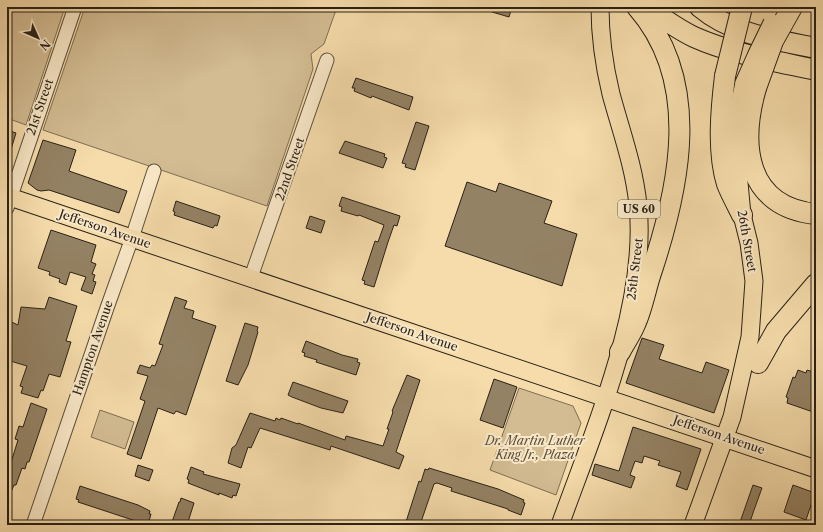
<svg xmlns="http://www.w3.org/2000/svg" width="823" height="532" viewBox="0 0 823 532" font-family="'Libre Caslon Text',serif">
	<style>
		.green { fill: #d3bc92; stroke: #7e6e54 }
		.building { fill: #948264; stroke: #292117 }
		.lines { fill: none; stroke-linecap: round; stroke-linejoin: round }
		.minor-casing { stroke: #5c503c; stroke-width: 15 }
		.major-casing { stroke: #292117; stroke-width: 19 }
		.highway-casing { stroke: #292117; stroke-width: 22 }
		.minor { stroke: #f9e8c8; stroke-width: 13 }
		.major { stroke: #f6dcab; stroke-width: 17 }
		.highway { stroke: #f6dcab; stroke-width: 20 }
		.major-bridge-casing { stroke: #292117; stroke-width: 19; stroke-linecap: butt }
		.highway-bridge-casing { stroke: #292117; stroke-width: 22; stroke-linecap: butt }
		.major-bridge { stroke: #f6dcab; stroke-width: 17 }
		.highway-bridge { stroke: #f6dcab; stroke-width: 20 }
		.labels { text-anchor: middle; stroke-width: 4; stroke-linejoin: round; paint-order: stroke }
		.shield { fill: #f9e8c8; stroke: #675d4c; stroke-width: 1 }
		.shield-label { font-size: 11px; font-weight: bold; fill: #292117 }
		.street-label { font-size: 12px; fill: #292117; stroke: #f9e8c8 }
		.park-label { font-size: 12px; font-style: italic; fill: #5c503c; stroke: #f9e8c8 }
	</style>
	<rect width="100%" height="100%" fill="#f6dcab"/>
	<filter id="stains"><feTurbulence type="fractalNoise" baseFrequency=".005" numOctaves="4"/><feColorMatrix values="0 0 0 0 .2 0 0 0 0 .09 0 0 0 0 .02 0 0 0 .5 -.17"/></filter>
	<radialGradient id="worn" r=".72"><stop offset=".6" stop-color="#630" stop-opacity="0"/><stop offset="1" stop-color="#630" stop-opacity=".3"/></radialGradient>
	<!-- green -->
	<path class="green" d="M7,7h58l-39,118 -19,-7z
		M85,7h252l-13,37 -13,10 2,15 -46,137 -224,-76z
		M519,388l54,18 8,17 -25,72 -66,-25z
		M100,410l34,12 -9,27 -34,-12z"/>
	<!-- building -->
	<path class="building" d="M482,7h30l-3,10 -27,-8z
		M356,78l57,19 -4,13 -37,-14 -1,2 -17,-7 1,-3h-3z
		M416,122l13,4 -14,44 -10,-3 1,-3 -4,-1z
		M7,130l9,3 -7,23h-2z
		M43,140l33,10 -7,21 58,20 -8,22 -70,-23 -8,1 -4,-1 -9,-7z
		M345,141l40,13 -1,3 3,1 -4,10 -44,-15z
		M467,182l29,10 3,-9 53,18 -8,22 33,11 -15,52 -117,-40z
		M342,197l58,19 -3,10 -3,-1 -6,17 -14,45 -10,-3 1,-3 -3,-1 13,-39 3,1 6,-17 -25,-10 -1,1 -17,-5 1,-4 -3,-1z
		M176,201l44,15 -3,10 -2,-1 -2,3 -39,-13 1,-3 -2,-1z
		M310,216l15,5 -4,12 -15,-5z
		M51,230l45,15 -5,17 5,2 -4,10 3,1 -2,6 3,1 -4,12 -11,-4 5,-13 -16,-5 -4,13 -7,-3 1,-3 -11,-4 1,-3 -12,-4z
		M49,297l28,9 -11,35 5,1 -11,35 -11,-3 -6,17 -2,-1 -3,8 -17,-5 2,-6 -3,-1 7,-20 -20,-6v-40l11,5 3,-18 24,2z
		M175,297l12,4 -3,7 10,3 -2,7 24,8 -30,89 -10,-4 -2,3 -16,-6 -17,51 -14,-5 18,-53 -5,-2 8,-23 -11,-3 3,-8 10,3 2,-3 3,1 8,-21 -4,-1z
		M245,323l13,4 -1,4 1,1 -10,33 -10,20 -12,-4z
		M642,338l22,7 -5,14 43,14 4,-11 23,8 -15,43 -88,-30z
		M306,341l36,14 16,4 -1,3 3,1 -4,12 -40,-13 1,-2 -13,-4 1,-3 -3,-1z
		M798,370l8,3 1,-3 9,3v40l-29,-10 1,-5 -2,-1 7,-20 2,1z
		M407,375l13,5 -24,72 8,4 -5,13 -68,-23 -1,4 -70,-22 -9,20 -3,-1 -7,21 -13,-5 4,-15 4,-3 14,-32 25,8 1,-3 4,2 1,-2 17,6v-1l47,17 1,-4 4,1 33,9 6,-17h-2l6,-17 -1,-1z
		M494,379l23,8 -14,41 -23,-8z
		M293,382l55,19 -5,12 -22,-5 -29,-11 -4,-2z
		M31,403l16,6 -18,53h-2l-2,7 -3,-1 -6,17h-2l-7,16v-33l2,1 9,-29 -3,-1 4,-13 4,1z
		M633,427l68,22 -14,41 -11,-4 5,-14 -23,-7 2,-4 -16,-5 -2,7 -7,-2 -5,14 5,2 -4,11 -39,-13 3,-11 24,7z
		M138,465l15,5 -4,11 -14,-5z
		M191,467l13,5 -1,2 37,10 -4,12 -3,-1 -1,3 -13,-5v2l-31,-12 1,-3 -2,-1z
		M429,468l69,21 26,11 -1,2 2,1 -4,12 -13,-5v-1l-57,-18 1,-3 -15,-5 -3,1 -14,41h-15l14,-44 2,1 4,-13 3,1z
		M753,485l9,3 -8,22 -5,15h-10z
		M793,485l22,8 -9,27 -22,-8z
		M80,486l58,19 12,6 -1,3h2l-3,11 -70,-23 1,-2 -3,-1z
		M181,498l13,5 -6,19 -2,-1 -2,4h-13l8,-23h1z"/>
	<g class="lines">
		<!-- minor casing -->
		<g class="minor-casing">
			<path id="minor" d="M7,208l68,-201
				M251,277l76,-217
				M33,525l74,-217 25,-70 22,-67"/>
		</g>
		<!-- major casing -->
		<g class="major-casing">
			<path id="major" d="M7,196l809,273
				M560,525c34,-95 88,-219 78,-320 -4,-39 -17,-74 -27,-111 -7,-29 -11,-58 -11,-87
				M693,525l39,-108 18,-80 4,-56 -5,-38 -7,-28 -6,-65 2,-39 6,-28"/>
		</g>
		<!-- highway casing -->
		<g class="highway-casing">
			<path id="highway" d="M647,7c15,11 30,22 47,30 38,17 81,24 122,33
				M700,7c32,27 76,33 116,41
				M725,76c-4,33 -8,76 2,108 4,10 10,21 15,31
				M756,88c-16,56 -11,119 60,126
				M620,352c5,-10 12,-19 16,-30 7,-16 10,-35 16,-52 28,-85 50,-189 -15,-263
				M758,363l18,-32 40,-47"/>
		</g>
		<!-- minor -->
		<use href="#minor" class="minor"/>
		<!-- major -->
		<use href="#major" class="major"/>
		<!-- highway -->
		<use href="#highway" class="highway"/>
		<!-- major-bridge casing -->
		<g class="major-bridge-casing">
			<path id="major-bridge" d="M744,83l12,-27 16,-33"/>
		</g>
		<!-- highway-bridge casing -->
		<g class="highway-bridge-casing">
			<path id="highway-bridge" d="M725,76l17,-69
				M756,88l17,-47 19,-34"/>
		</g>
		<!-- major-bridge -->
		<use href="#major-bridge" class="major-bridge"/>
		<!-- highway-bridge -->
		<use href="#highway-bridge" class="highway-bridge"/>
	</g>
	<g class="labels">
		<!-- shield labels -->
		<rect class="shield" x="618" y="200" width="42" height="18" rx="3"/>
		<g class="shield-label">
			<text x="639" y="213">US 60</text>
		</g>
		<!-- street labels -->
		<g class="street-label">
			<text transform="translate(40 107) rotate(-71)" y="4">21st Street</text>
			<text transform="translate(290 169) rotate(-71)" y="4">22nd Street</text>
			<text transform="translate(105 229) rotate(19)" y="4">Jefferson Avenue</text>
			<text transform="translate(747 241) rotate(80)" y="4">26th Street</text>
			<text transform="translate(635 269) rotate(-83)" y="4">25th Street</text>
			<text transform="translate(412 332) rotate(19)" y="4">Jefferson Avenue</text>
			<text transform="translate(93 348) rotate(-71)" y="4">Hampton Avenue</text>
			<text transform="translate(719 435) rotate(19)" y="4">Jefferson Avenue</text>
		</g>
		<!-- park labels -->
		<g class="park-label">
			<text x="535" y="445">Dr. Martin Luther<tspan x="535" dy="14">King Jr., Plaza</tspan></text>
		</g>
	</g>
	<!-- margin -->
	<rect width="823" height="532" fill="none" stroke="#f6dcab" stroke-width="24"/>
	<rect x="8" y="8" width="807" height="516" fill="none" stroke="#292117" stroke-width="2"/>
	<rect x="12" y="12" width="799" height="508" fill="none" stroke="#292117"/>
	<!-- north arrow -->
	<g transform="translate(38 38) rotate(135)" stroke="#f9e8c8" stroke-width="3" paint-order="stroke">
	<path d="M0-3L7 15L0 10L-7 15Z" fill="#292117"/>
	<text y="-6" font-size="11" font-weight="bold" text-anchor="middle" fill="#292117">N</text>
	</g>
	<rect width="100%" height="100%" filter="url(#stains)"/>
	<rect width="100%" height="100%" fill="url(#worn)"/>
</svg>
